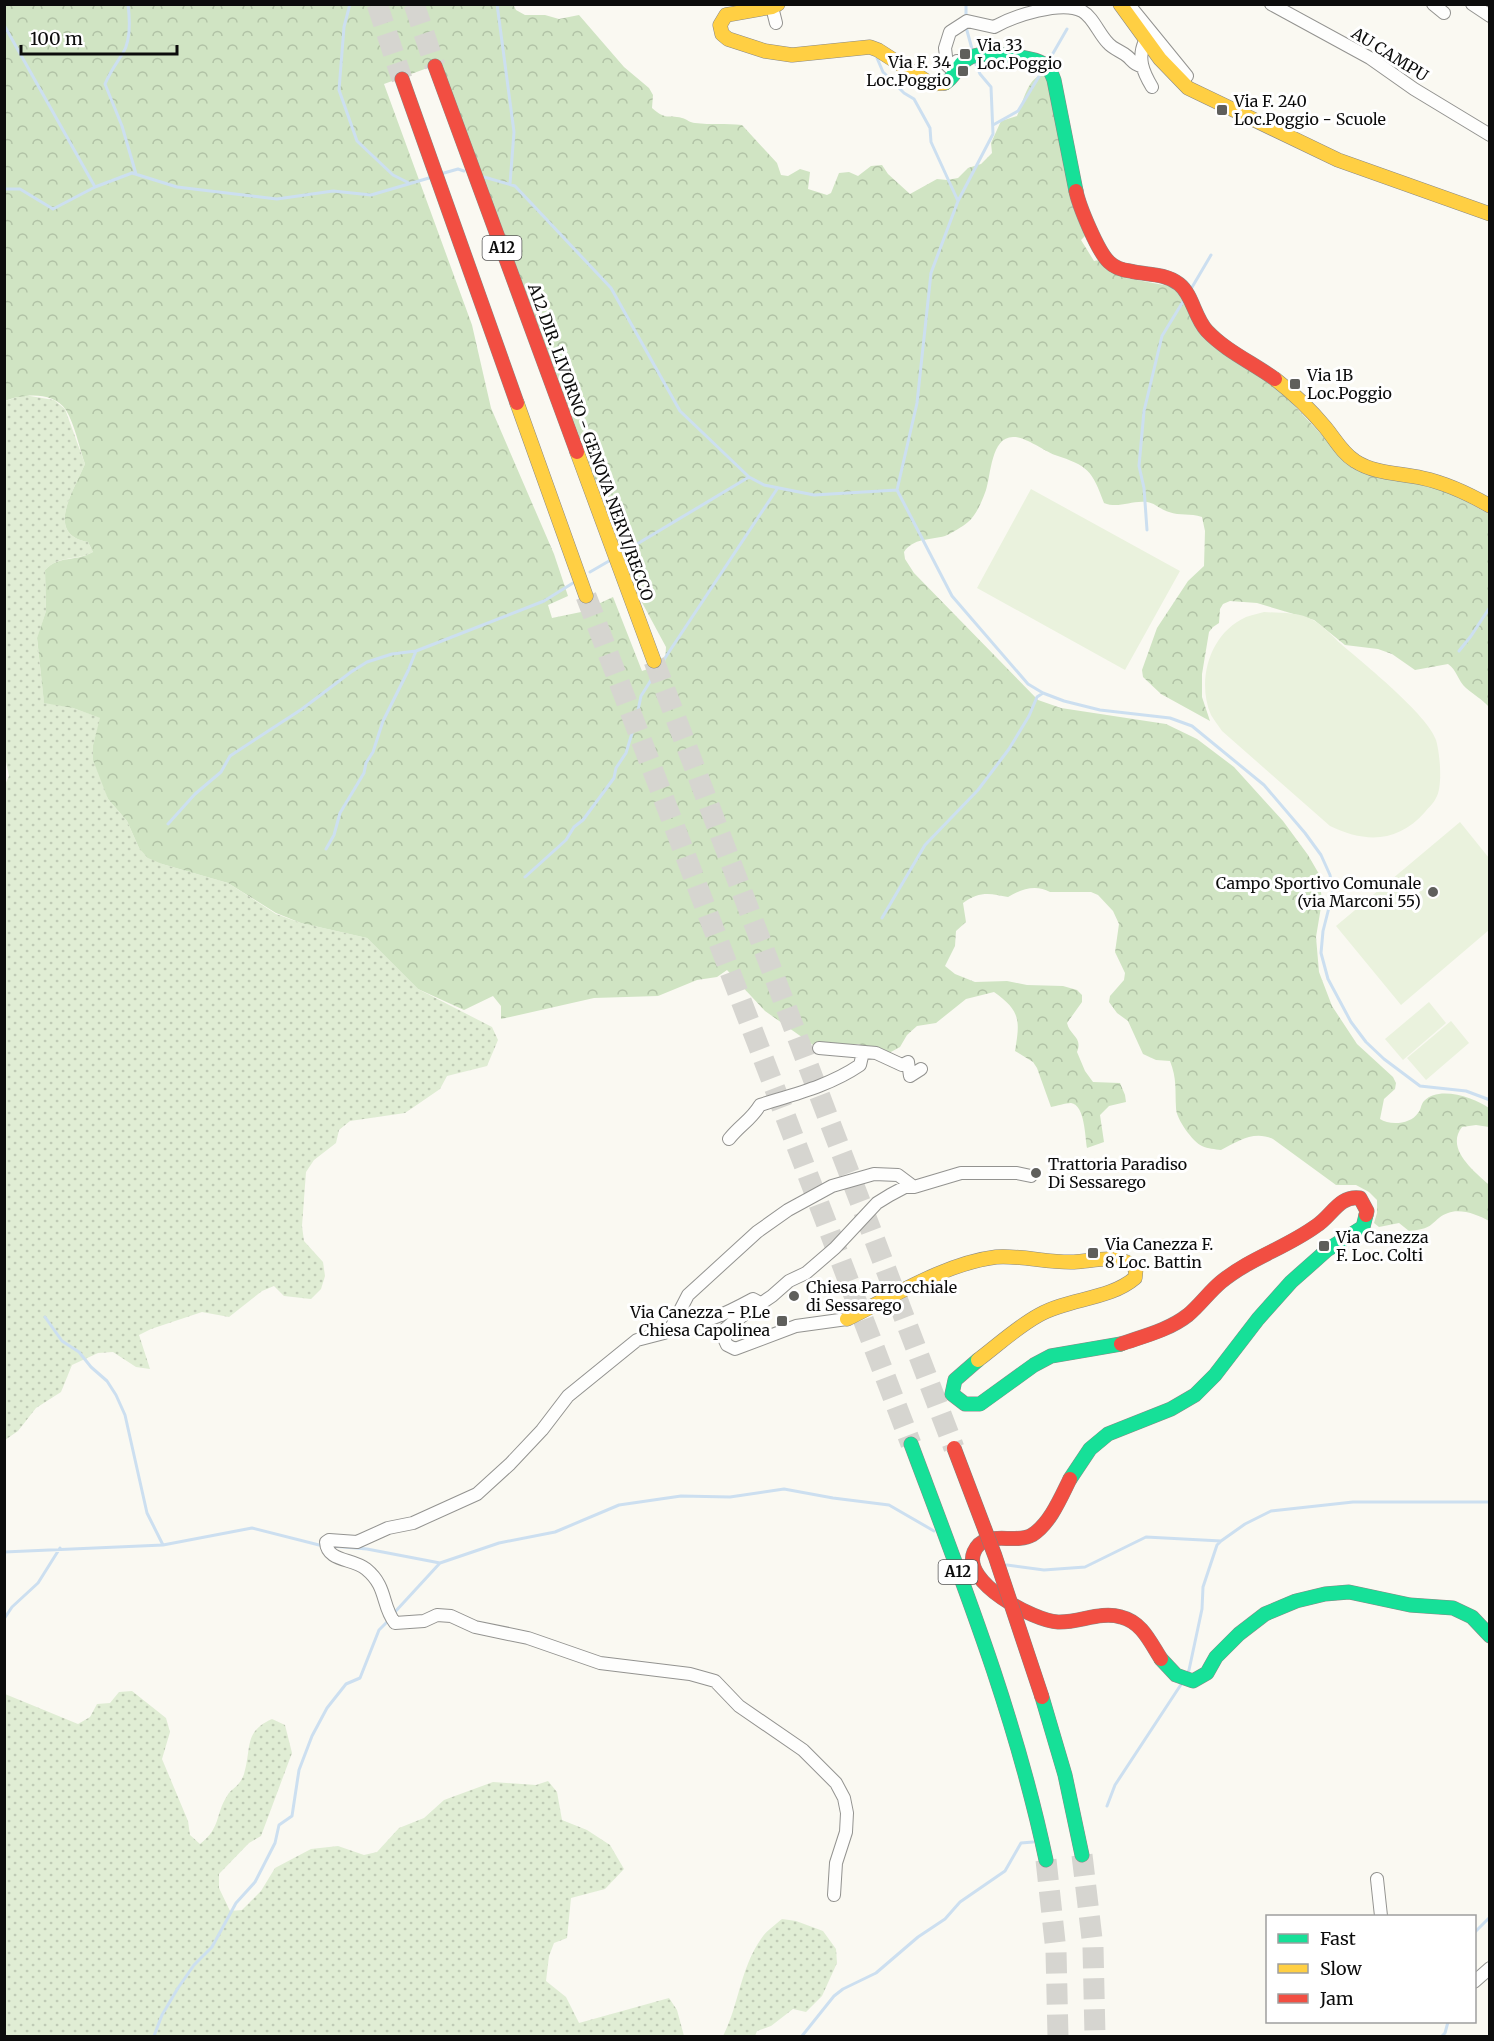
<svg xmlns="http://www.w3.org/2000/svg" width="1494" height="2041" viewBox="0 0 1494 2041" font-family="Merriweather,serif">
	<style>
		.grass { fill: url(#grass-dots) }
		.forest { fill: url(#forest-crowns); fill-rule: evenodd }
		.pitch { fill: #eaf2dd }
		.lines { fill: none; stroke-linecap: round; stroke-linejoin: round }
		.stream { stroke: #ccdff0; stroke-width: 3 }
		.highway-tunnel { stroke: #d6d5d0; stroke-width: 21; stroke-dasharray: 21 10; stroke-linecap: butt }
		.street-casing { stroke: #939390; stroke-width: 14 }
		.fast-casing { stroke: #8a8986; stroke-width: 15 }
		.slow-casing { stroke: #8a8986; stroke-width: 15 }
		.jam-casing { stroke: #8a8986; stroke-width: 15 }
		.street { stroke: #fefefd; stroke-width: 12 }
		.fast { stroke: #16e098; stroke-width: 14 }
		.slow { stroke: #ffcf43; stroke-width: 14 }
		.jam { stroke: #f24e42; stroke-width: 14 }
		.jam-bridge-casing { stroke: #80807d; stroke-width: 15; stroke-linecap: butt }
		.jam-bridge { stroke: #f24e42; stroke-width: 14 }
		.poi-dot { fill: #5f5f5c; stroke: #fff; stroke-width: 2 }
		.labels { text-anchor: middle; stroke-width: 6; stroke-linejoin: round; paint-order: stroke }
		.shield { fill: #fff; stroke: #555; stroke-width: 1.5 }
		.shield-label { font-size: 15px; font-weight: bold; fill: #0c0c0c }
		.poi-label { font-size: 16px; fill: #0c0c0c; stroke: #fff; text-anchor: start }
		.street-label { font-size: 16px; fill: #0c0c0c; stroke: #fff }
	</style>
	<defs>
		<pattern id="grass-dots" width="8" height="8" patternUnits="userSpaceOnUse" patternTransform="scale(1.5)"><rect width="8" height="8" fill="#e0edd4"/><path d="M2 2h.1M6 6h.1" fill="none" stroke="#bfcab5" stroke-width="1.8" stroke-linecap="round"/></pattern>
		<pattern id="forest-crowns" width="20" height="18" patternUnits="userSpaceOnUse" patternTransform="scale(1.5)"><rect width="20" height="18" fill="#d0e4c3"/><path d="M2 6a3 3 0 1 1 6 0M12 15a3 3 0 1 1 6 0" fill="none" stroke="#b1c2a6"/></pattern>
	</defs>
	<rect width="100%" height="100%" fill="#faf9f2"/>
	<!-- grass -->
	<path class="grass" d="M24,395l30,5 11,9 20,55c-11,26 -41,70 3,78l5,10c-20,10 -32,2 -48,18l1,41 -9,28 7,63 29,6 28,10 -8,27 15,54 19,22 12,27 23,16 66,19 48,31 25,9 66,15 51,51 74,38 6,13 -11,26 -40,10 -7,13 -35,24 -55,8 -11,9 -3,13 -22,17 -8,12 -4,54 2,15 19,21 2,14 -4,13 -10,10 -27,-3 -10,-10 -12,5 -33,26 -27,-5 -51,17 -12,6 11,34 -14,-2 -23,-15 -15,1 -26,12 -11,27 -25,16 -18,23 -13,9 -1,-653 5,-11 -5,-24 1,-351z
		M132,1691l34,27 4,14 -8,27 26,62 2,14 10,9c21,-16 15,-29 27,-48 5,-9 12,-8 17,-22 8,-26 -1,-42 28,-55l13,6 7,28 -31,83 -12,7 -30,31v14l11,23 12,-1 19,-19 14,-23 36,-19 27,-3 26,9 13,-3 22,-24 25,-10 20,-18 49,-18 43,3 12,-4 9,11 5,28 25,10 23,15 14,24 -19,20 -34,9 -4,40 -13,5 -5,13 -3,25 20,16 13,26 90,-25 8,12 7,26h-679v-342l73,30 12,-7 7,-13 13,-1 9,-11z
		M782,1919l14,2 27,10 13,18 1,14 -15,33 -16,16 -13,-3 -22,17 -14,5 -2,5h-32c16,-31 17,-67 38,-97 5,-8 14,-14 21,-20z"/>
	<!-- forest -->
	<path class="forest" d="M513,4l3,6 9,5h20l14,4 20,-4 45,52 25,21 4,7 -1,13c15,13 15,6 30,10 5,1 8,5 13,5 16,2 31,0 47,2l35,38 4,12 7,1 12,-7 10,3 -2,17 19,6 4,-2 8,-20 10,-1 9,4 13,-10 11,-1 6,9 22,20 27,-15 10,1 11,-2 10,-10 13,-4 11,-11 -1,-10 10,-22 16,-5c6,-13 11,-41 28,-42l42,160 -6,6 13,21 6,-1 26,18 43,8 11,8 109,106 47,50 109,40 44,24v193c-7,-8 -15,-12 -23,-19 -8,-7 -9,-18 -18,-24l-33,6 -23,-16 -14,-5 -33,-4 -31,-25 -57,-17 -27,-2 -7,3 -3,5 -1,14 -6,4 -4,5 -7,42v23l8,24 -49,-27 -18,-17 -1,-7 15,-42 31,-47 16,-15 1,-35 -3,-14c-12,-4 -22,-1 -33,-5 -8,-2 -14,-9 -22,-10 -16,-2 -28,7 -43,1 -12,-33 -16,-37 -49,-48 -11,-4 -31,-19 -42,-18 -22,0 -22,38 -27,53 -3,9 -10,26 -18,32 -6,5 -16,11 -23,14 -15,4 -32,2 -41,16l1,7 9,14 124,127 23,8 105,16 31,15 37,28 49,54 25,34 11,19 3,27 -6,36 3,35 13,34 25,38 36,33 3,6 -1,6 -11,10 -4,20c10,7 31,5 38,-6 3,-3 3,-9 6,-12 15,-16 51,-3 65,7v19l-13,-2 -14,2c-17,22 12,44 27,58v36c-10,-6 -29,-13 -41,-8 -7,2 -11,7 -16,11 -5,5 -15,6 -23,7l-10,-8 -20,4 -5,-4 3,-10v-13l-8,-8 -13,-7h-20l-63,-46c-19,-9 -35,2 -52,11 -6,-1 -13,-1 -19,-4 -9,-4 -26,-27 -26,-38 -1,-19 1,-29 -6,-47l-14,-1 -13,-6 -15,-33 -11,-8 -8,-11 1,-6 14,-16 1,-7 -10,-21 4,-28 -6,-13 -15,-16 -7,-3h-41c-14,-8 -29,-3 -42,5 -18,-4 -29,-6 -45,6l3,19 -10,9 -1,15 -10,20 10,8 20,8 32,-1 20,4 36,1 14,4 5,5v7l-15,21c3,13 16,14 10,29l8,19 8,11 27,1 5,12 1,7 -17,4 -9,9 4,27 -17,6c-2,-11 -2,-43 -16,-45 -6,0 -14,3 -20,4l-14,-39 -4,-6 -18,-11c5,-30 6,-40 -21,-59l-28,7 -30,24 -19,3 -10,9 -7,12 -11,6 -31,-9 -16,1 -12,10 -7,-3 -58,-41 -38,-41 -10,7 -20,3 -39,16 -64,2 -93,21v-13l-8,-10 -29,14 -46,-21 -51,-51 -66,-15 -25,-10 -48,-30 -66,-19 -14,-6 -9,-10 -12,-27 -19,-22 -15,-39v-15l7,-27 -27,-10 -29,-5 -7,-65 9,-27 -1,-41c16,-16 28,-7 48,-18l-5,-10c-44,-8 -14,-52 -3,-78 -6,-17 -10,-39 -19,-54 -13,-19 -43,-16 -61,-9v-396zM441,63l197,532 28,52 -1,16 -23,8 -29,-74 -32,15 -29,6 -4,-13 20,-9 -14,-42 -63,-146 -19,-83 -88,-241z"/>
	<!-- pitch -->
	<path class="pitch" d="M1031,489l149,82 -55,99 -148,-82z
		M1264,612c16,1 35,0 49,8 10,5 19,16 28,24 22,19 87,71 95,96 4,13 7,47 0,58 -2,5 -8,10 -11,14 -27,31 -60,31 -95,14l-108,-95c-4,-6 -8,-11 -11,-16 -15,-35 -1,-82 35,-98 5,-2 12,-3 18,-5z
		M1460,822l29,36v72l-88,75 -65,-79z
		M1429,1002l17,21 -43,37 -18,-21z
		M1451,1021l18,22 -43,37 -19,-22z"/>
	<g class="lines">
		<!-- stream -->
		<path class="stream" d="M128,4c2,16 3,36 -5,49 -7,11 -13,19 -18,31l17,42 14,48
			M350,4l-6,23 -5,63 18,51 36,34 16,8
			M497,4l17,128 -4,52
			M966,17v-13
			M4,25l91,162
			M966,27l6,22
			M877,58l6,14 21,21 10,6 16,29 1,14 27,59
			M975,62l5,12 11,13 2,47 -35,67 -27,72 -14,130 -20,87 55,106 76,88 15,9 21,8 36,9 70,8 22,8 72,59 41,48 16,22 9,20 3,17 -10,39 -2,22 7,26 23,43 15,20 18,17 36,27 46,5 24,9
			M1048,62l19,-33
			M993,125l25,-14 25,-41
			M444,173l14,-4 6,2
			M484,177l31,9 96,102 69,123 69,66 15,8 50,10 83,-5
			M4,189h16l33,20 42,-22 37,-14 45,14 100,12 56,-8 38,4 58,-17
			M1191,289l20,-34
			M1147,530l-3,-42 -5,-22 5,-55 18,-75 22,-36
			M622,553l127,-76
			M590,572l19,-11
			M1459,651l12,-15 19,-29
			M663,661l114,-172
			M168,824l27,-30 26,-22 9,-16 72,-47 49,-37 16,-10 25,-8 24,-3 128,-50 29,-18
			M326,849l8,-14 6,-22 24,-40 2,-10 7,-11 10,-31 25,-50 8,-20
			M525,877l41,-37 8,-13 9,-7 31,-42 2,-10 10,-15 10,-33 5,-24 17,-27
			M882,918l43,-73 53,-55 31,-41 20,-33 8,-19 6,-4
			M45,1317l17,24 17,11 12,15 16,14 9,14 9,20 22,98 16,32
			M332,1546l35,3 73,14
			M4,1552l159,-7 89,-17 71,18
			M1007,1565l37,5 41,-3 61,-30 75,4 24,-17 26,-13 82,-9h137
			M394,1613l46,-50 59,-20 56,-11 64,-27 62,-9 49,1 54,-8 49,9 56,7 45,26
			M4,1619l8,-12 26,-24 22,-35
			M1187,1674l2,-4 13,-61 1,-22 14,-42 4,-4
			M1107,1806l8,-21 67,-102
			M1474,1933l16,-16
			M154,2036l8,-21 16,-27 16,-23 18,-18 24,-44 19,-21 20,-39 4,-18 13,-9 7,-46 13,-34 15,-28 19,-24 14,-6 19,-48 9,-9
			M802,2036l32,-40 9,-7 33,-16 42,-36 27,-18 15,-17 45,-31 16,-28 12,-1
			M1442,2036l3,-3 3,-11"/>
		<!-- highway-tunnel -->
		<path class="highway-tunnel" d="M377,4l25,75
			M414,4l21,62
			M586,596l325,848
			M654,661l300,787
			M1082,1855l11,92 2,89
			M1046,1860l10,91 2,85"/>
		<!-- street casing -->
		<g class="street-casing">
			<path id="street" d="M1271,4l99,54 44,31 76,46
				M1433,4l11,9
				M1472,4l18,12
				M1130,6l57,70
				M772,7l4,16
				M1145,41c-8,17 -2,31 7,46
				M963,63l-6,-2 -8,6 -2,-2 -2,-17 5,-16 17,-11 27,6c20,-11 67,-27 88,-16 11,6 17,23 26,32 5,6 13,8 19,13 5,4 7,9 14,10
				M819,1048l57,5 26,12 6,-3 2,14 11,-7
				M729,1139c11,-14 22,-19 31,-34 35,-11 69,-19 100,-40l3,-13
				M847,1319l-51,7 -61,23 -8,-4 -4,-9 2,-7 7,-6 40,-27 17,-15 17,-8 29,-25 42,-45 13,-8 15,-8h9l47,-14h56l14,3
				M672,1326c28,1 57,-14 81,-27l9,5
				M1377,1879l4,37
				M834,1895l2,-32 10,-31 1,-19 -3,-15 -8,-15 -33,-33 -64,-44 -24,-25 -25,-7 -90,-11 -72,-25 -53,-11 -24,-11 -14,-1 -13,6 -29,2c-14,-18 -7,-36 -29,-54 -13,-11 -39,-7 -40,-27l3,-2 28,2 31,-14 25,-5 64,-29 33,-30 32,-34 26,-34 69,-56 27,-7 8,-7 16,-31 69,-63 31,-22 44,-24 42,-12 24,1 16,12
				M1474,1982l16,-14"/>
		</g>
		<!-- fast casing -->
		<g class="fast-casing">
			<path id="fast" d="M945,83c11,-6 13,-21 26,-26 13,-6 61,-1 73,7 5,4 8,10 10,16l22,111
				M978,1360l-23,20 -3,14 13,10h15l54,-39 17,-9 70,-12
				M911,1444c52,139 104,270 135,416
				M1070,1479l20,-30 18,-15 63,-25 24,-14 20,-20 43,-56 33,-37 36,-32 36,-23 3,-12
				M1161,1659l15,16 17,6 14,-8 9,-16 23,-23 26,-20 31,-13 29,-7 24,-2 61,13 43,3 19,9 18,19
				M1042,1697l23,78 17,80"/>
		</g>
		<!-- slow casing -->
		<g class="slow-casing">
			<path id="slow" d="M778,4l-6,3 -46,8 -6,10 2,9 6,5 37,12 27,4 78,-8 8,3 53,34 14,-1
				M1120,4l40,55 28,29 150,72 152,54
				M1275,379c18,14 35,30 50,48 10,12 17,26 30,34 20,13 45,12 67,17 24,5 47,16 68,28
				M517,403l69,193
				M577,452l77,209
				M847,1319c45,-22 99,-56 149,-62 25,-2 52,6 78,5 21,-1 45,-9 62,6l-1,10c-26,22 -66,20 -96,37 -22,12 -41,30 -61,45"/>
		</g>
		<!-- jam casing -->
		<g class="jam-casing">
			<path id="jam" d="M435,66l142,386
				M402,79l115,324
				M1076,191c3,15 22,61 33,71 5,5 13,8 21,9 16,4 35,2 49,13 14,11 15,33 28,47 19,20 46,32 68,48
				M1121,1344c23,-8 48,-14 67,-29 12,-10 21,-23 33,-33 29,-24 65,-34 95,-56 16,-10 23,-31 44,-28l7,13 -1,4
				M1070,1479c-9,18 -20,45 -38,56 -18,10 -48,-7 -58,17 -13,30 60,69 84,70 21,1 42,-11 63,-5 21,5 29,25 40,42"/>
		</g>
		<!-- street -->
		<use href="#street" class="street"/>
		<!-- fast -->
		<use href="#fast" class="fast"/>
		<!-- slow -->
		<use href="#slow" class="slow"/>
		<!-- jam -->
		<use href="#jam" class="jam"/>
		<!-- jam-bridge casing -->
		<g class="jam-bridge-casing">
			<path id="jam-bridge" d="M954,1448l41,108 47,141"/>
		</g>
		<!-- jam-bridge -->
		<use href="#jam-bridge" class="jam-bridge"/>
	</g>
	<!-- markers -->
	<g class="poi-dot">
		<rect x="959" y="48" width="12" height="12" rx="3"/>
		<rect x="957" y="65" width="12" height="12" rx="3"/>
		<rect x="1216" y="104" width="12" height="12" rx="3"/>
		<rect x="1289" y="378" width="12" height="12" rx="3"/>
		<circle cx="1433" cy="892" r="6"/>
		<circle cx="1036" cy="1173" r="6"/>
		<rect x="1318" y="1240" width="12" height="12" rx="3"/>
		<rect x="1087" y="1247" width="12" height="12" rx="3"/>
		<circle cx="794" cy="1296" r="6"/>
		<rect x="776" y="1315" width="12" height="12" rx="3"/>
	</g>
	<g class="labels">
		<!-- shield labels -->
		<g class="shield">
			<rect x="482.5" y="236" width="39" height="24" rx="4.5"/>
			<rect x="938.5" y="1560" width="39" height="24" rx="4.5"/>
		</g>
		<g class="shield-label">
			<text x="502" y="253">A12</text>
			<text x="958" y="1577">A12</text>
		</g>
		<!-- poi labels -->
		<g class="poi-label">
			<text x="977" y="51">Via 33<tspan x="977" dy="18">Loc.Poggio</tspan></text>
			<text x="951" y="68" text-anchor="end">Via F. 34<tspan x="951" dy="18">Loc.Poggio</tspan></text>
			<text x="1234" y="107">Via F. 240<tspan x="1234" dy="18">Loc.Poggio - Scuole</tspan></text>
			<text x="1307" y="381">Via 1B<tspan x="1307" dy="18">Loc.Poggio</tspan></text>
			<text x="1421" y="889" text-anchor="end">Campo Sportivo Comunale<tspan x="1421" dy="18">(via Marconi 55)</tspan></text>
			<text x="1048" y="1170">Trattoria Paradiso<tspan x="1048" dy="18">Di Sessarego</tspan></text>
			<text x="1336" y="1243">Via Canezza<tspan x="1336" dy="18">F. Loc. Colti</tspan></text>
			<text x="1105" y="1250">Via Canezza F.<tspan x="1105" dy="18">8 Loc. Battin</tspan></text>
			<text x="806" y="1293">Chiesa Parrocchiale<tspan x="806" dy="18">di Sessarego</tspan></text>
			<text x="770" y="1318" text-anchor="end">Via Canezza - P.Le<tspan x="770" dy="18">Chiesa Capolinea</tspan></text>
		</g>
		<!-- street labels -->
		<g class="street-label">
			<text transform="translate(1390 54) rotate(32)" y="6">AU CAMPU</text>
			<text transform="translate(591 442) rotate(70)" y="6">A12 DIR. LIVORNO - GENOVA NERVI/RECCO</text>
		</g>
	</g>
	<!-- border -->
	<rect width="1494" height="2041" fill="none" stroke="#0c0c0c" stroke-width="12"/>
	<!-- legend -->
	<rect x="1266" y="1915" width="210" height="108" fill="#ffffff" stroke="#9e9e9e" stroke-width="1.5"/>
	<rect x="1278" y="1934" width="30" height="9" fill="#16e098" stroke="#9e9e9e" stroke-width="1.5"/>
	<text x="1320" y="1945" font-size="18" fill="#0c0c0c">Fast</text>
	<rect x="1278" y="1964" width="30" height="9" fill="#ffcf43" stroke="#9e9e9e" stroke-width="1.5"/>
	<text x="1320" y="1975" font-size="18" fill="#0c0c0c">Slow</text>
	<rect x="1278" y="1994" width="30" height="9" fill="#f24e42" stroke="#9e9e9e" stroke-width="1.5"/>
	<text x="1320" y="2005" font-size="18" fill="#0c0c0c">Jam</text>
	<!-- scale -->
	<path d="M21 45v9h156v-9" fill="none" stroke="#0c0c0c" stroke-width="3"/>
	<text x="30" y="45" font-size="18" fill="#0c0c0c" stroke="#ffffff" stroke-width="4.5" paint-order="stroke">100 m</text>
</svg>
